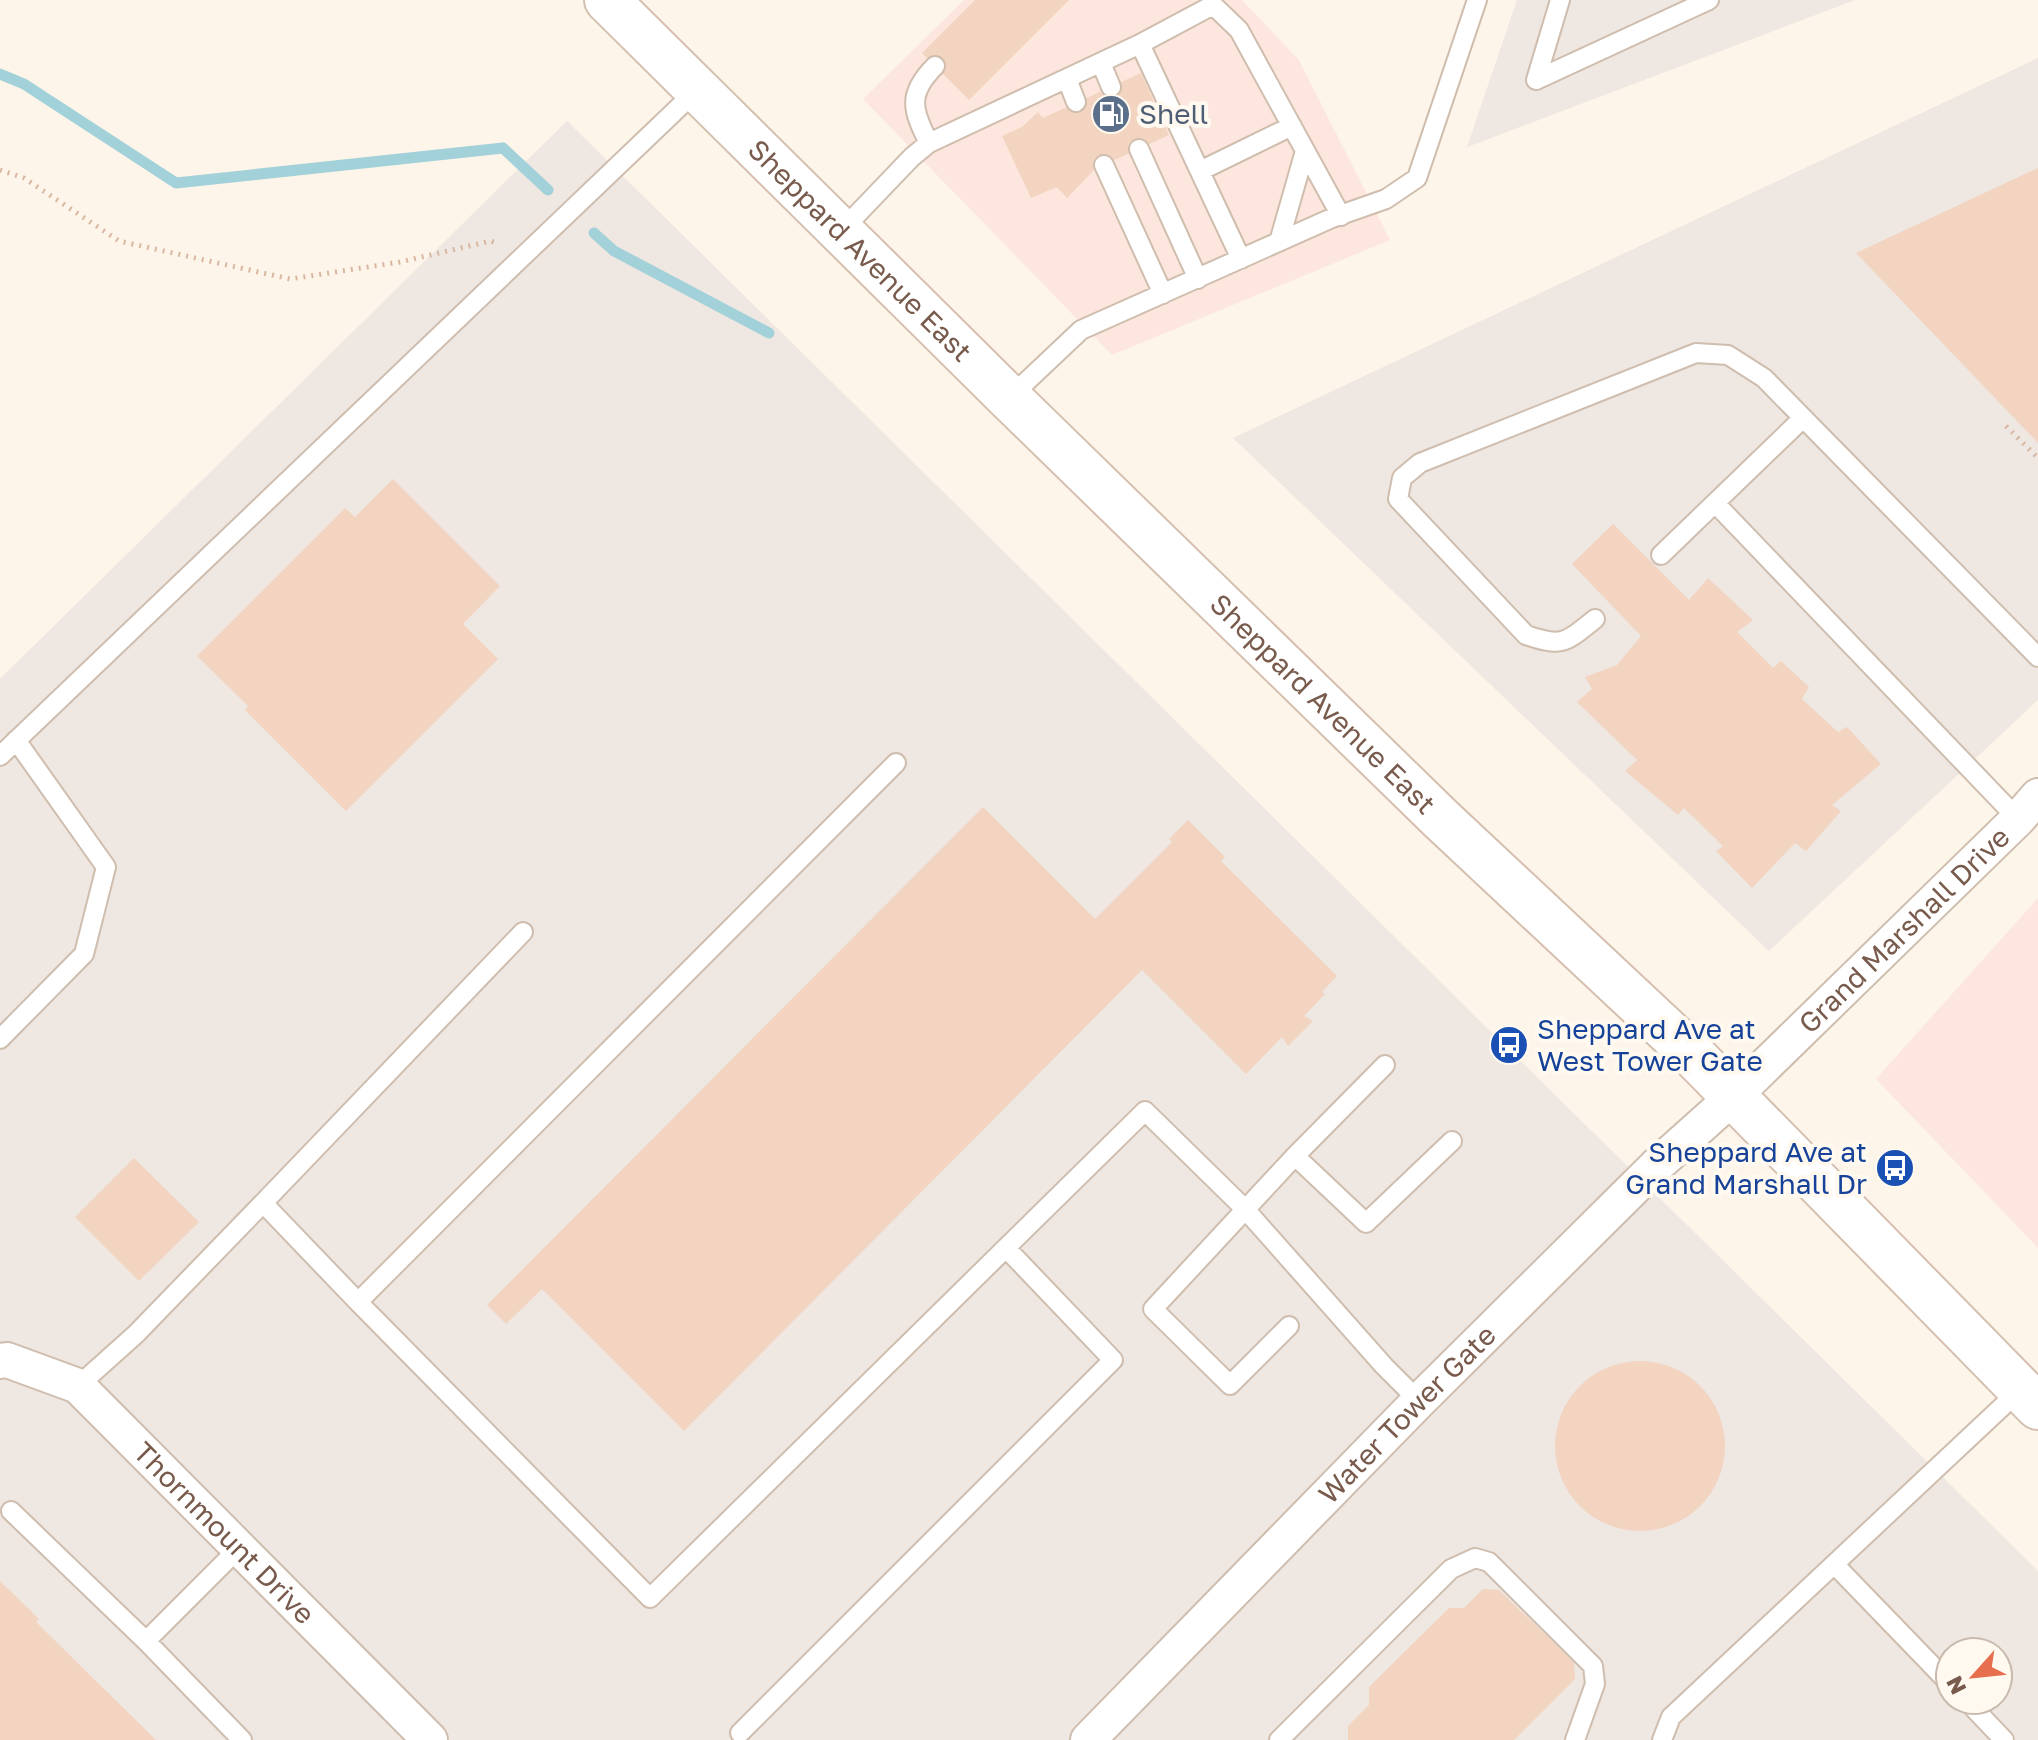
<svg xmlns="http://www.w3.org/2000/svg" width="2038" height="1740" viewBox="0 0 2038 1740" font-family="'Golos Text',sans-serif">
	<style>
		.commercial { fill: #fde6dd }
		.industrial { fill: #eee7e2; fill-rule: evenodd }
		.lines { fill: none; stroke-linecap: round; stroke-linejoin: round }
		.stream { stroke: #a3d1d9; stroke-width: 11 }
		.building { fill: #f2d4c0 }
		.service-casing { stroke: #cfbdae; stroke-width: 22 }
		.minor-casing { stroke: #cfbdae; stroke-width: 38 }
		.secondary-casing { stroke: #d5bfae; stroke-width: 48 }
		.path { stroke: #d8b7a3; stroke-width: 5; stroke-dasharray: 2 6; stroke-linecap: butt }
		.service { stroke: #fff; stroke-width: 18 }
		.minor { stroke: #fff; stroke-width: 34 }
		.secondary { stroke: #fff; stroke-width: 44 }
		.labels { text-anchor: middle; stroke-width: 8; stroke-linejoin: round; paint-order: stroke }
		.service-label { font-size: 28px; fill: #4e5e75; stroke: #fff9f0; text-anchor: start }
		.street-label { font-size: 28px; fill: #785b4c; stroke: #fff9f0 }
		.transit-label { font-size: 28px; fill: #164399; stroke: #fff9f0; text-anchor: start }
	</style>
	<rect width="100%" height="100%" fill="#fdf5e9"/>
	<!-- commercial -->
	<path class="commercial" d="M964,0h278l57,60 91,180 -278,115 -249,-256z
		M2038,898v350l-162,-169z"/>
	<!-- industrial -->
	<path class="industrial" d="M1517,0h338l-388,147z
		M2038,58v642l-269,251 -536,-513z
		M567,121l1471,1450v169h-2038v-1061zM1950,1652h48v48h-48z"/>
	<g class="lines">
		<!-- stream -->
		<path class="stream" d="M0,74l24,10 152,99 327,-35 45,42
			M594,233l20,18 155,82"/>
	</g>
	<!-- building -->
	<path class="building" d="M975,0h94l-100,100 -47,-47z
		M1141,73l28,62 -74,34 -28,29 -10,-11 -26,11 -29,-62 20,-9 16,-15 5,6z
		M2038,168v275l-182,-190z
		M393,479l107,107 -37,38 35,35 -152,152 -101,-101 3,-4 -51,-50 148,-148 10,9z
		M1613,524l76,76 19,-22 45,42 -16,12 36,36 8,-7 28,26 -7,12 36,33 9,-5 34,37 -49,41 9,6 -35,40 -11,-8 -43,45 -36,-37 7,-5 -39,-38 -6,7 -53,-44 12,-11 -60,-58 15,-13 -7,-12 32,-12 24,-29 -69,-72z
		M983,807l112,112 77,-77 -3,-3 19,-19 37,37 -4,4 116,115 -15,16 3,2 -21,22 9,5 -25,25 -6,-9 -36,37 -104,-104 -458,461 -142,-142 -36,35 -19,-19z
		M134,1158l65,64 -60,59 -64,-64z
		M1555 1446a85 85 0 1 1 170 0a85 85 0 1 1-170 0Z
		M0,1581l39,38 -3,3 120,118h-156z
		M1483,1589l16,1 53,51 22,22 1,16 -61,61h-166v-14l21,-21v-18l80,-79h15z"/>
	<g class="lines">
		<!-- service casing -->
		<g class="service-casing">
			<path id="service" d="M1560,0l-24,80 173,-80
				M1140,44l73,-39 26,25 102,186
				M1101,63l10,24
				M1067,79l9,23
				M929,143c-17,-33 -22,-49 6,-77
				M1139,149l59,130
				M1104,165l59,129
				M1202,170l90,-44
				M842,230l70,-73 17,-14 211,-99 101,215
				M1279,242l26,-91
				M1009,398l72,-68 251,-112 54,-19 31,-21 60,-178
				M1715,503l303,316
				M1661,555l142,-137
				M1595,619c-29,23 -32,29 -69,16l-128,-136 4,-21 18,-15 276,-110 32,2 36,23 274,279
				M0,756l697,-666
				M896,763l-538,539 292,296 495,-487 100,98 139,157 35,35
				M0,1039l84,-85 22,-87 -90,-127
				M1295,1156l71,67 86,-82
				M358,1302l-95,-99 260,-271
				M1289,1326l-59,59 -77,-76 142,-153 90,-91
				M78,1386l58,-52 127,-131
				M11,1511l135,130 93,-93
				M1835,1565l115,119
				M146,1641l96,99
				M1966,1700l38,40
				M740,1733l373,-373 -107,-112
				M1279,1740l172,-171 24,-11 14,4 104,104 2,18 -20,56
				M1662,1740l9,-23 350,-328"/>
		</g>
		<!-- minor casing -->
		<g class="minor-casing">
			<g id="minor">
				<path id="s1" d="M0,1361l7,-1 71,26 352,354"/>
				<path id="s2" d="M1088,1740l331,-339 237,-235 77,-69 285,-278 20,-23"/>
			</g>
		</g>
		<!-- secondary casing -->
		<g class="secondary-casing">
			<g id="secondary">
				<path id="s3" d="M607,0l402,398 432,421 249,233 348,355"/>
			</g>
		</g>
		<!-- path -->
		<path class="path" d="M0,170l24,8 95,63 171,38 110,-17 91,-21 7,3
			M2006,426l32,32"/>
		<!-- service -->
		<use href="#service" class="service"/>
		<!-- minor -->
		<use href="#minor" class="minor"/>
		<!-- secondary -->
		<use href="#secondary" class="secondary"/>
	</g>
	<!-- icons -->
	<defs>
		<g id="fuel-disc" transform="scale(2)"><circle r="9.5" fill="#5c6f8a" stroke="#fff9f0"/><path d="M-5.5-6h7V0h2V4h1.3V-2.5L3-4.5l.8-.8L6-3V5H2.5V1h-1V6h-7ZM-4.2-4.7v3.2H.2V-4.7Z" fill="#fff"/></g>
		<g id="bus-disc" transform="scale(2)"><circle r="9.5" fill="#1a4fb4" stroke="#fff9f0"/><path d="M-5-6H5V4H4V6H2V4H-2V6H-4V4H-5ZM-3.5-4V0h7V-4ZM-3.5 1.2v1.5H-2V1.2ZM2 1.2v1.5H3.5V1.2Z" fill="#fff"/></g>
	</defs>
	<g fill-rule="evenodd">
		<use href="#fuel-disc" x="1111" y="114"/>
		<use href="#bus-disc" x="1509" y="1045"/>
		<use href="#bus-disc" x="1895" y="1168"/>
	</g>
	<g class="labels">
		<!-- service labels -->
		<g class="service-label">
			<text x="1139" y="124">Shell</text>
		</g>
		<!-- street labels -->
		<g class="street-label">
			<text dy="10" stroke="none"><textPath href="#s3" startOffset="356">Sheppard Avenue East</textPath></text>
			<text dy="10" stroke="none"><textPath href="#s3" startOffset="1004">Sheppard Avenue East</textPath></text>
			<text dy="10" stroke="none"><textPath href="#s2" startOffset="1150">Grand Marshall Drive</textPath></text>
			<text dy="10" stroke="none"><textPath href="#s2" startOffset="456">Water Tower Gate</textPath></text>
			<text dy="10" stroke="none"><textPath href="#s1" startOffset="290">Thornmount Drive</textPath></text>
		</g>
		<!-- transit labels -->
		<g class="transit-label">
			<text x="1537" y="1039">Sheppard Ave at<tspan x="1537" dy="32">West Tower Gate</tspan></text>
			<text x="1867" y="1162" text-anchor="end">Sheppard Ave at<tspan x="1867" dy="32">Grand Marshall Dr</tspan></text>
		</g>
	</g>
	<!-- north arrow -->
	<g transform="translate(1974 1676) rotate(243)"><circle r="38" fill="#fff9f0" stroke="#c9baae" stroke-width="2"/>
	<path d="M0-6L14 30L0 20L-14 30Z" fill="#e76e4e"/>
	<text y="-12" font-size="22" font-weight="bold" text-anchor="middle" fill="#785b4c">N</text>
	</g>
</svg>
